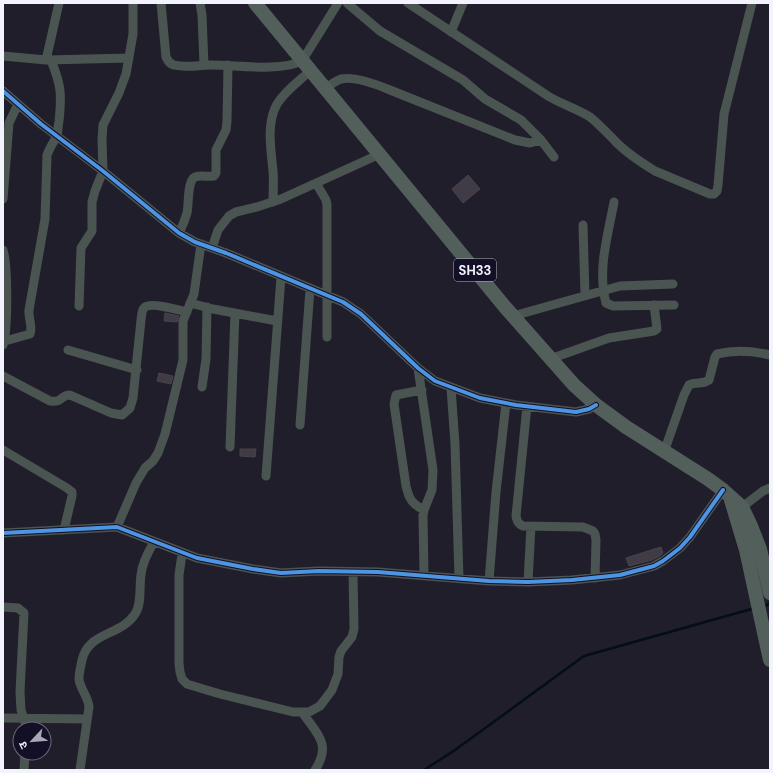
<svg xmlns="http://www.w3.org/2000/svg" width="773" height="773" viewBox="0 0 773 773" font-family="'DM Sans','Noto Sans Devanagari',sans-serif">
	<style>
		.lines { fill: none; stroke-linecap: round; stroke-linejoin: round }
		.stream { stroke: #030f14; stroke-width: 2.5 }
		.building { fill: #403b45; stroke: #49434d }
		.minor { stroke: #4a5450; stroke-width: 9 }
		.primary { stroke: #535f5b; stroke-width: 14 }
		.cycleway-casing { stroke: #130f26; stroke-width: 6 }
		.cycleway { stroke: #4d94e3; stroke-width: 4 }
		.labels { text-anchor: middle; stroke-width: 3; stroke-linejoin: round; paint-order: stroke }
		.shield { fill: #130f26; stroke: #b0afbc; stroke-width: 1 }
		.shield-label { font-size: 13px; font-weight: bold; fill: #f3f3fd }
	</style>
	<rect width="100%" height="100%" fill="#201e2b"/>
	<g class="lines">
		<!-- stream -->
		<path class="stream" d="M763,606l7,-2
			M424,770l31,-20 129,-94 171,-48"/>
	</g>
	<!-- building -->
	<path class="building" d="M468,175l12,14 -17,14 -11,-14z
		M165,313l14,3 -2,6 -13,-1z
		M159,373l14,3 -2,8 -14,-3z
		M240,449h16l-1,8 -15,-1z
		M661,547l2,6 -3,3 -8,4 -23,6 -3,-8z"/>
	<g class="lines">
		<!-- minor -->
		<path class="minor" d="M161,3l5,54c2,4 3,7 8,8 12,3 25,0 37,0 27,0 67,7 91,-4l36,-58
			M200,3l2,12 2,50
			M347,3l33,28 83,49 22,19 36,21 20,20 13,17
			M408,3l140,93c13,8 30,13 42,21 10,8 18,17 27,26 11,11 25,20 38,28l55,23h4l3,-3 1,-6 6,-71 28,-111
			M451,32l12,-29
			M3,56l43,4 83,-2
			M46,60l13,-57
			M325,89c5,-4 10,-8 16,-10 13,-3 37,6 49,11l125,50 15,3 11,-3
			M3,91l38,33 62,47 76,62 16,9 31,11 117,49 18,12 57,54 17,13 45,17 36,7 60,7 13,-3 7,-4
			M316,183l10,17 1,5v132
			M3,199l6,-76 9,-19
			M273,202c0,-11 1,-21 0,-31 -2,-22 -7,-47 4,-67 8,-13 22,-23 33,-33
			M614,202c-6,33 -17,68 -8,101l7,3 61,-1
			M583,225l2,71
			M179,233c3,-6 6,-13 8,-20 2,-9 0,-32 8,-36 5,-2 13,0 19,-1l2,-3v-23l10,-20 1,-9 1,-56
			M212,248l6,-18 11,-14 7,-4 21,-5 24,-8 99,-45
			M3,250c5,16 5,80 0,95
			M190,303l23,6 64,12
			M79,306l2,-58 11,-17v-29l3,-11 8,-20 -1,-31 1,-15 16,-32 7,-19 7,-40v-31
			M513,316l107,-30 53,-2
			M5,341l25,-7c3,-7 -2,-16 -1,-24l16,-91 2,-64c3,-8 6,-12 10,-19 1,-4 1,-11 2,-15 3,-27 2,-36 -8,-61
			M68,350l69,20
			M550,359l59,-21 45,-7 3,-2 -3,-24
			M418,368l15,102 -1,20 -8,20 -1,5 1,60
			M3,376l47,25c13,2 10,-6 20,-6l41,18 11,2 8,-7 3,-10 8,-78c1,-4 0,-10 4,-13 6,-5 34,3 42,5
			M202,387l4,-28 1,-52
			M451,388l4,56 4,134
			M422,390l-26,5 -2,9 12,82c3,13 6,18 18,24
			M527,406l-11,110c1,5 2,8 7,10l60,1 10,4 2,3 1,6 -1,38
			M300,425l10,-136
			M230,447l5,-134
			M3,450l64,38 5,4v4l-8,34
			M664,452l20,-57 5,-10c7,-4 13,0 20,-5l6,-23 2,-3c17,-4 36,-3 53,1
			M266,476l15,-199
			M742,507l21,-16 7,-3
			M117,527l19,-44 9,-15 8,-7 5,-8 7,-19 18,-74v-39l11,-27 7,-50
			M3,533l114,-6 80,31 56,11 28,4 38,-2 59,1 111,9 39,1 44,-2 48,-5 34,-9 9,-5 17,-13 10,-11 33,-47
			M182,554l-3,21v88l1,9 2,7 5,5 3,1 30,9 73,18h16l11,-6 12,-16 6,-16 1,-17 2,-6 11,-14 2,-8 -1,-57
			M489,581l7,-89 10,-89
			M528,582l3,-56
			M3,607l15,1 6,5 -4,79 1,18 6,19
			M302,712c15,22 30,32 13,58
			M3,718l84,1
			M24,770l1,-17
			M80,770l9,-63c-1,-11 -9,-18 -10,-28 0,-7 2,-13 3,-19 7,-29 39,-24 53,-46 7,-10 4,-26 6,-39 1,-12 7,-23 13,-33"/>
		<!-- primary -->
		<path class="primary" d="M255,3l250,304 69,78 22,20 30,22 82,52 15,11 19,17 9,19 9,23 10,44
			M731,500l15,50 24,110"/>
		<!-- cycleway casing -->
		<g class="cycleway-casing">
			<path id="cycleway" d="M3,91l38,33 62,47 76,62 16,9 31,11 117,49 18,12 57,54 17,13 45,17 36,7 60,7 13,-3 7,-4
				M3,533l114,-6 80,31 56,11 28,4 38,-2 59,1 111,9 39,1 44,-2 48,-5 34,-9 9,-5 17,-13 10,-11 33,-47"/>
		</g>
		<!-- cycleway -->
		<use href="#cycleway" class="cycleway"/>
	</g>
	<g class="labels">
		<!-- shield labels -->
		<rect class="shield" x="454" y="259" width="42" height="22" rx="3"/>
		<g class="shield-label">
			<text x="475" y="275">SH33</text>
		</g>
	</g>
	<!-- border -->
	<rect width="773" height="773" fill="none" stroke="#f3f3fd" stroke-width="8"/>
	<!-- north arrow -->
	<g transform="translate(32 741) rotate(244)"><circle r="19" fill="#130f26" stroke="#6d6a7c"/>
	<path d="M0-3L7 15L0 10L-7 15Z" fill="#a9a8b4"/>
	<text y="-6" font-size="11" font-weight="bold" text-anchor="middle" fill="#f3f3fd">उ</text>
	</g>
</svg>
